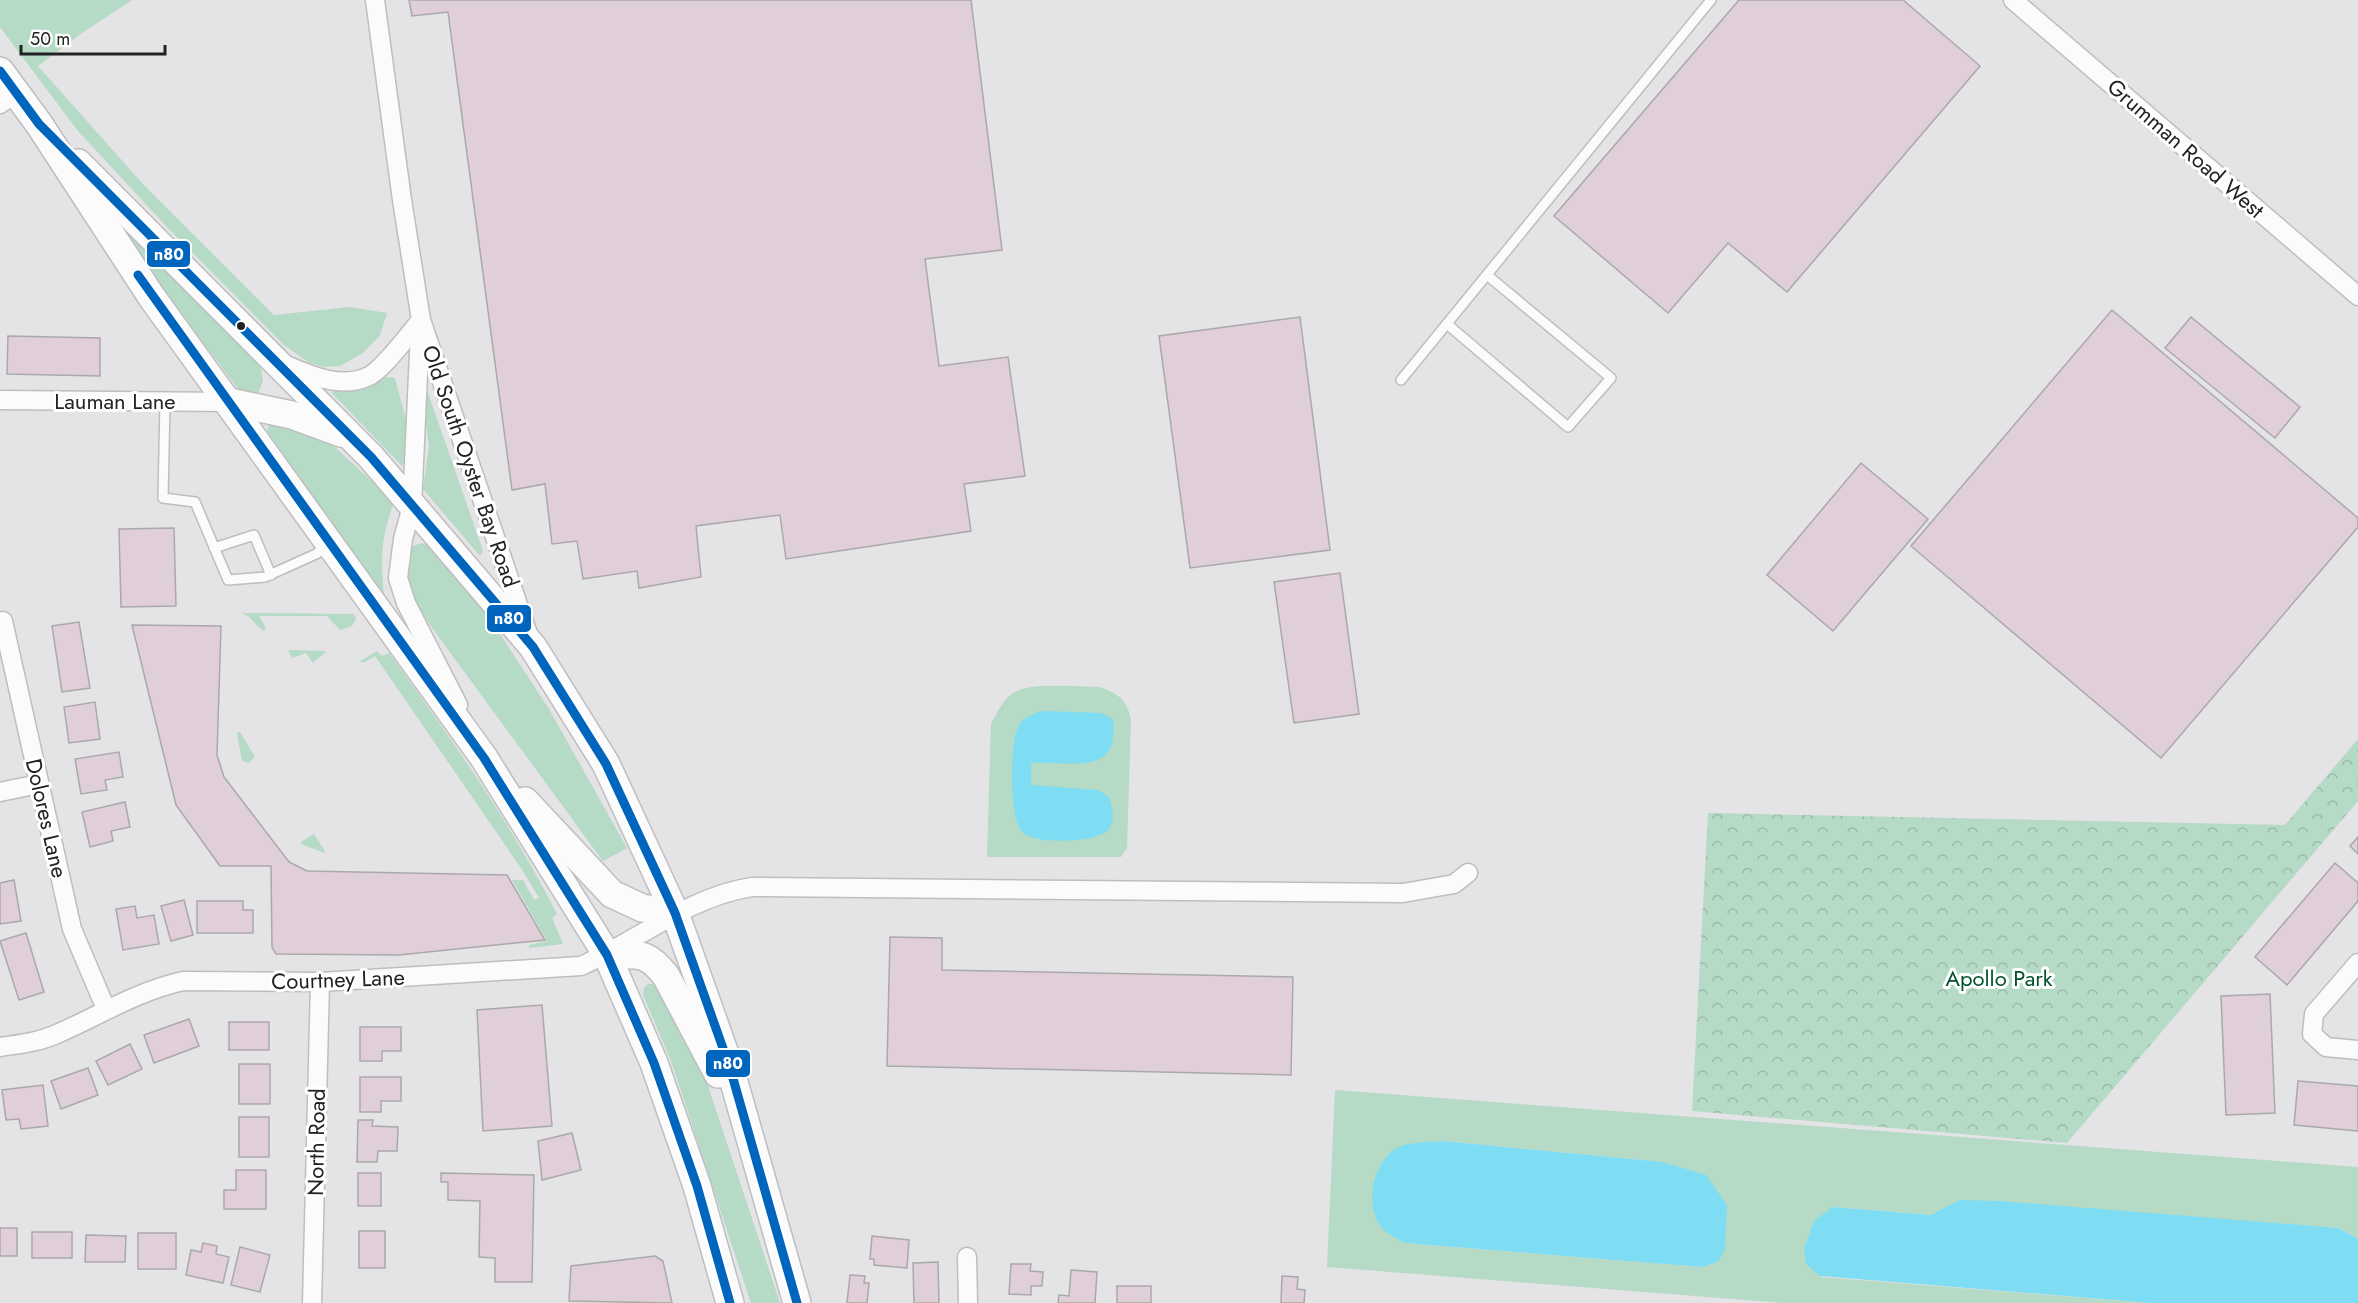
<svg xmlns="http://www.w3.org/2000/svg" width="2358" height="1303" viewBox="0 0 2358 1303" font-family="Jost,sans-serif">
<defs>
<pattern id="park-crowns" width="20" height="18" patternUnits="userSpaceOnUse" patternTransform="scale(1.5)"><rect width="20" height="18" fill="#b5dac5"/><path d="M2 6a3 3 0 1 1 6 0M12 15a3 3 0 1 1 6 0" fill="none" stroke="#9bbba9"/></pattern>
</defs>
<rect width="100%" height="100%" fill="#e4e3e5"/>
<g fill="#b5dac5" fill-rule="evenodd">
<polygon points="0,0 132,0 82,33 38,66 142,183 274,315 349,307 387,313 380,335 363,353 340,366 323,367 308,362 284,345 167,227 78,131 0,27"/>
<polygon points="120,226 126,228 260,362 263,381 257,396 242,394 120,232"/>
<polygon points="387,377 395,378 406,420 409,454 402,466 332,393 335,390"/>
<polygon points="426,387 483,551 480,556 423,489 429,446 422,397"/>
<path d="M279,422L323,436L394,502C381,538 380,558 384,596L267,431L270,424Z"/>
<path d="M422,543L430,545L489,617L549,709L627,848L603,861L430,625C420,607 401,582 407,559C408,555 411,550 413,546Z"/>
<path d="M241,613L354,614L356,619L352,626L340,630L327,616H259L266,628L264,631C254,626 254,617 241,613Z"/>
<polygon points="288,650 324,651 326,652 313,663 306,653 292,658"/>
<path d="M377,651L382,656L389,653C450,737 510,821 557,914L552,918L563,944L529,948V945L547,941L512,880H523L534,900L539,898L523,871L375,656L363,663L360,661Z"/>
<path d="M1099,687C1117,693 1127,699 1131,719L1127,848L1121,857H987L991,724C997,713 1002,701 1013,693C1030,682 1077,687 1099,687Z"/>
<polygon points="240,732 255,757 249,763 242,761 237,733"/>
<polygon points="314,834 325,851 325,853 301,844 301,842"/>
<polygon points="648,984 653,984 682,1023 698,1056 780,1303 751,1303 671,1061 643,995 644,988"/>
<path d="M1335,1090L2358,1167V1239L2339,1228L1959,1200L1931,1215L1833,1207L1820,1277L2151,1303H1784L1327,1267ZM1443,1141L1663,1162L1718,1262L1702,1267L1404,1243L1398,1147Z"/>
</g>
<polygon fill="url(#park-crowns)" points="2358,739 2358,801 2067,1143 1692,1111 1708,813 2285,825"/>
<g fill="#7fddf3">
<path d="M1044,711L1101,713L1113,719C1120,779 1070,760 1031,763V785L1098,790L1109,797C1112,808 1116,818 1109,829C1099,843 1033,845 1022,832C1009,818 1010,744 1018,727C1023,718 1034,712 1044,711Z"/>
<path d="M1443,1141L1663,1162L1706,1175L1727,1205L1725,1249L1718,1262L1702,1267L1404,1243C1398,1239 1389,1235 1384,1230C1363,1209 1372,1162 1397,1148C1406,1142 1431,1142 1443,1141Z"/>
<polygon points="1959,1200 1999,1201 2339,1228 2358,1239 2358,1303 2151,1303 1820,1276 1806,1264 1804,1249 1814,1221 1833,1207 1931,1215"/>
</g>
<g fill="#e0ced8" stroke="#aaa9aa" stroke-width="1.5">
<polygon points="409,0 971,0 1002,250 925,259 939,366 1008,357 1025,476 964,484 971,531 786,559 780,515 696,526 701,577 639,588 637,571 583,579 577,541 552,544 545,484 512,490 448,12 412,16"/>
<polygon points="1739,0 1903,0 1980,66 1787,292 1728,243 1668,313 1554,216"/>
<polygon points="2112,310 2358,518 2358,527 2161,758 1911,546"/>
<polygon points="1300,317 1330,550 1190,568 1159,336"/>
<polygon points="2191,317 2300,407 2275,438 2165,348"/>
<polygon points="8,336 100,338 100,376 7,374"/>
<polygon points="1861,463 1928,519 1833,631 1767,575"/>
<polygon points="174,528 176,606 121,607 119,529"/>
<polygon points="1340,573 1359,714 1294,723 1274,582"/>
<polygon points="79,622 90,688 62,692 52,626"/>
<polygon points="132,625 221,626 217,755 224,777 289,862 307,871 507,875 545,940 399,955 276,954 272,947 271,866 220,866 176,805"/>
<polygon points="95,702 100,739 69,743 64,707"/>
<polygon points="119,752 123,777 105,780 107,790 81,794 75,759"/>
<polygon points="125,802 130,827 111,831 113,841 90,847 82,812"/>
<polygon points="2358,837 2358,854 2350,846"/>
<polygon points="2335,863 2358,883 2358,901 2287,985 2255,957"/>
<polygon points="14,880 21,921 0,924 0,883"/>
<polygon points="184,900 193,935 171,941 161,906"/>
<polygon points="197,901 243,901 243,910 253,910 253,933 197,933"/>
<polygon points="135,906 137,918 154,915 159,944 123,950 116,909"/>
<polygon points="26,933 44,992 19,1000 0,941"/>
<polygon points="890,937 942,938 942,970 1293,977 1291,1075 887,1066"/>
<polygon points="2270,994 2275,1113 2226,1115 2221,996"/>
<polygon points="542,1005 552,1126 483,1131 477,1010"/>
<polygon points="189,1019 199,1046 154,1063 144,1035"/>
<rect x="229" y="1022" width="40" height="28"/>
<polygon points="360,1027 401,1027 401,1051 382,1051 382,1061 360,1061"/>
<polygon points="130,1044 142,1069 108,1085 96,1061"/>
<rect x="239" y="1064" width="31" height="40"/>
<polygon points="88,1068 98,1095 61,1109 51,1081"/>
<polygon points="360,1077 401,1077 401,1101 381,1101 381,1112 360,1112"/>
<polygon points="2298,1081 2358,1086 2358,1131 2294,1125"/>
<polygon points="43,1085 48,1126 21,1129 19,1119 6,1120 2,1090"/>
<rect x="239" y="1117" width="30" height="40"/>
<polygon points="358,1120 373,1120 372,1126 398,1127 397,1151 378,1151 377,1162 357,1162"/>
<polygon points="572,1133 581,1170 542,1180 538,1141"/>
<polygon points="236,1170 266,1170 266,1209 224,1209 224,1190 236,1190"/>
<rect x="358" y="1173" width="23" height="33"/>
<polygon points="441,1173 534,1175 532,1282 495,1282 495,1258 479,1257 480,1201 448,1200 448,1182 441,1182"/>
<rect x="0" y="1228" width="17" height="28"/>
<rect x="359" y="1231" width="26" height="37"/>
<rect x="32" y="1232" width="40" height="26"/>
<rect x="138" y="1233" width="38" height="36"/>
<polygon points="86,1235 126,1236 125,1262 85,1262"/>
<polygon points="872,1236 909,1240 907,1268 874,1265 874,1259 870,1259"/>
<polygon points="203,1243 217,1246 216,1254 229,1257 223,1283 186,1275 191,1250 201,1252"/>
<polygon points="240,1247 270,1255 260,1292 231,1285"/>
<polygon points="655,1256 663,1261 672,1303 569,1301 571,1266"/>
<polygon points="938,1262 939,1303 914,1303 913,1263"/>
<polygon points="1011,1264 1031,1264 1030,1271 1043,1272 1042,1286 1031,1286 1031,1295 1009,1294"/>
<polygon points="1071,1270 1097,1272 1095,1303 1058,1303 1059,1295 1069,1296"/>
<polygon points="850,1275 865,1276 864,1283 869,1283 867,1303 847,1303"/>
<polygon points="1282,1276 1298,1277 1297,1289 1305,1290 1304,1303 1281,1303"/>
<rect x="1117" y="1286" width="34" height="17"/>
</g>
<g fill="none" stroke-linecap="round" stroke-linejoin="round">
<g stroke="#bfbebf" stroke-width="12">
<g id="service">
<polyline points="1447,324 1568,427 1611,378 1487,275"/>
<polyline points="1401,380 1711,0"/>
<polyline points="165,401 163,498 195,502 228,580 265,577 316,554 329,545"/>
<polyline points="214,548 254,535 271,575"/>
</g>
</g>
<g stroke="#bfbebf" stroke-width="21">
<g id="minor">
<polyline points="375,0 402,200 421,320 528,634"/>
<polyline points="2013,0 2358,296"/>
<polyline points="0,104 16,93"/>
<polyline points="420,331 412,506 403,539 398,578 406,603 458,705"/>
<path d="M286,365C310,375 340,389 367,377C382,371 409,334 421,320"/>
<polyline points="0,400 230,402"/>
<polyline points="3,621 72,929 106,1009"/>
<polyline points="0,792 39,784"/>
<polyline points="2358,963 2314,1014 2312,1034 2326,1047 2358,1050"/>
<path d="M0,1047C20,1044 40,1042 59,1033C100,1015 138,991 183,981L320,982L581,966C639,940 688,897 752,887L1403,893L1454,884L1468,873"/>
<polyline points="967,1257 968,1303"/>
<polyline points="312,1303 320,982"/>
</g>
</g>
<g stroke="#bfbebf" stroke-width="30">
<g id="primary">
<polyline points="0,71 39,124 151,296 484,758 607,955 654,1063 697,1186 730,1303"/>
<polyline points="78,163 371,457 533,647 606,764 675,913 730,1068 797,1303"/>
<polyline points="230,402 292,415 341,433"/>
<polyline points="525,801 612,894 642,908 675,913"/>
<path d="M607,955C637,955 646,950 666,976L718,1074"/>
</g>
</g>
<use href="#service" stroke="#fbfbfb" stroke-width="9"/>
<use href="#minor" stroke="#fbfbfb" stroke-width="18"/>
<use href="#primary" stroke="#fbfbfb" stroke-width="27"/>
<g stroke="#fff" stroke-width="14">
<g id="bus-1">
<polyline points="0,71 39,124 371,457 533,647 606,764 675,913 730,1068 797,1303"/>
<polyline points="138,275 484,758 607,955 654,1063 697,1186 730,1303"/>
</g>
</g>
<use href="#bus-1" stroke="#0065bd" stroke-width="9"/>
</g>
<circle fill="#232223" stroke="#fff" stroke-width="2" cx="241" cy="326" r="5"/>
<g text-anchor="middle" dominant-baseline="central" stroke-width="6" stroke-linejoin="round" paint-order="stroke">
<g font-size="22" fill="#232223" stroke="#fff">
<text transform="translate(2186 148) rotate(41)">Grumman Road West</text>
<text x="115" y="401">Lauman Lane</text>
<text transform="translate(471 466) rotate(71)">Old South Oyster Bay Road</text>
<text transform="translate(47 818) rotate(77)">Dolores Lane</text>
<text transform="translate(338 979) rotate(-2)">Courtney Lane</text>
<text transform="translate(316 1142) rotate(-89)">North Road</text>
</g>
<g font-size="22" fill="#005130" stroke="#fff">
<text x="1999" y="978">Apollo Park</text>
</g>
</g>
<g stroke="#fff" stroke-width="2">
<rect x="146" y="240" width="45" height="28" rx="6" fill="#0065bd"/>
<rect x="486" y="604" width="46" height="29" rx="6" fill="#0065bd"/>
<rect x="705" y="1049" width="46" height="29" rx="6" fill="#0065bd"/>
</g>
<g font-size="16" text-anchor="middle" font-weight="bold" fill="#fff">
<text x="169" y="260">n80</text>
<text x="509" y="624">n80</text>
<text x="728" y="1069">n80</text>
</g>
<path d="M21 45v9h144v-9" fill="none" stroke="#232223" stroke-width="3"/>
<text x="30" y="45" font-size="18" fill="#232223" stroke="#ffffff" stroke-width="4.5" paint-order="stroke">50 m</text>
</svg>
